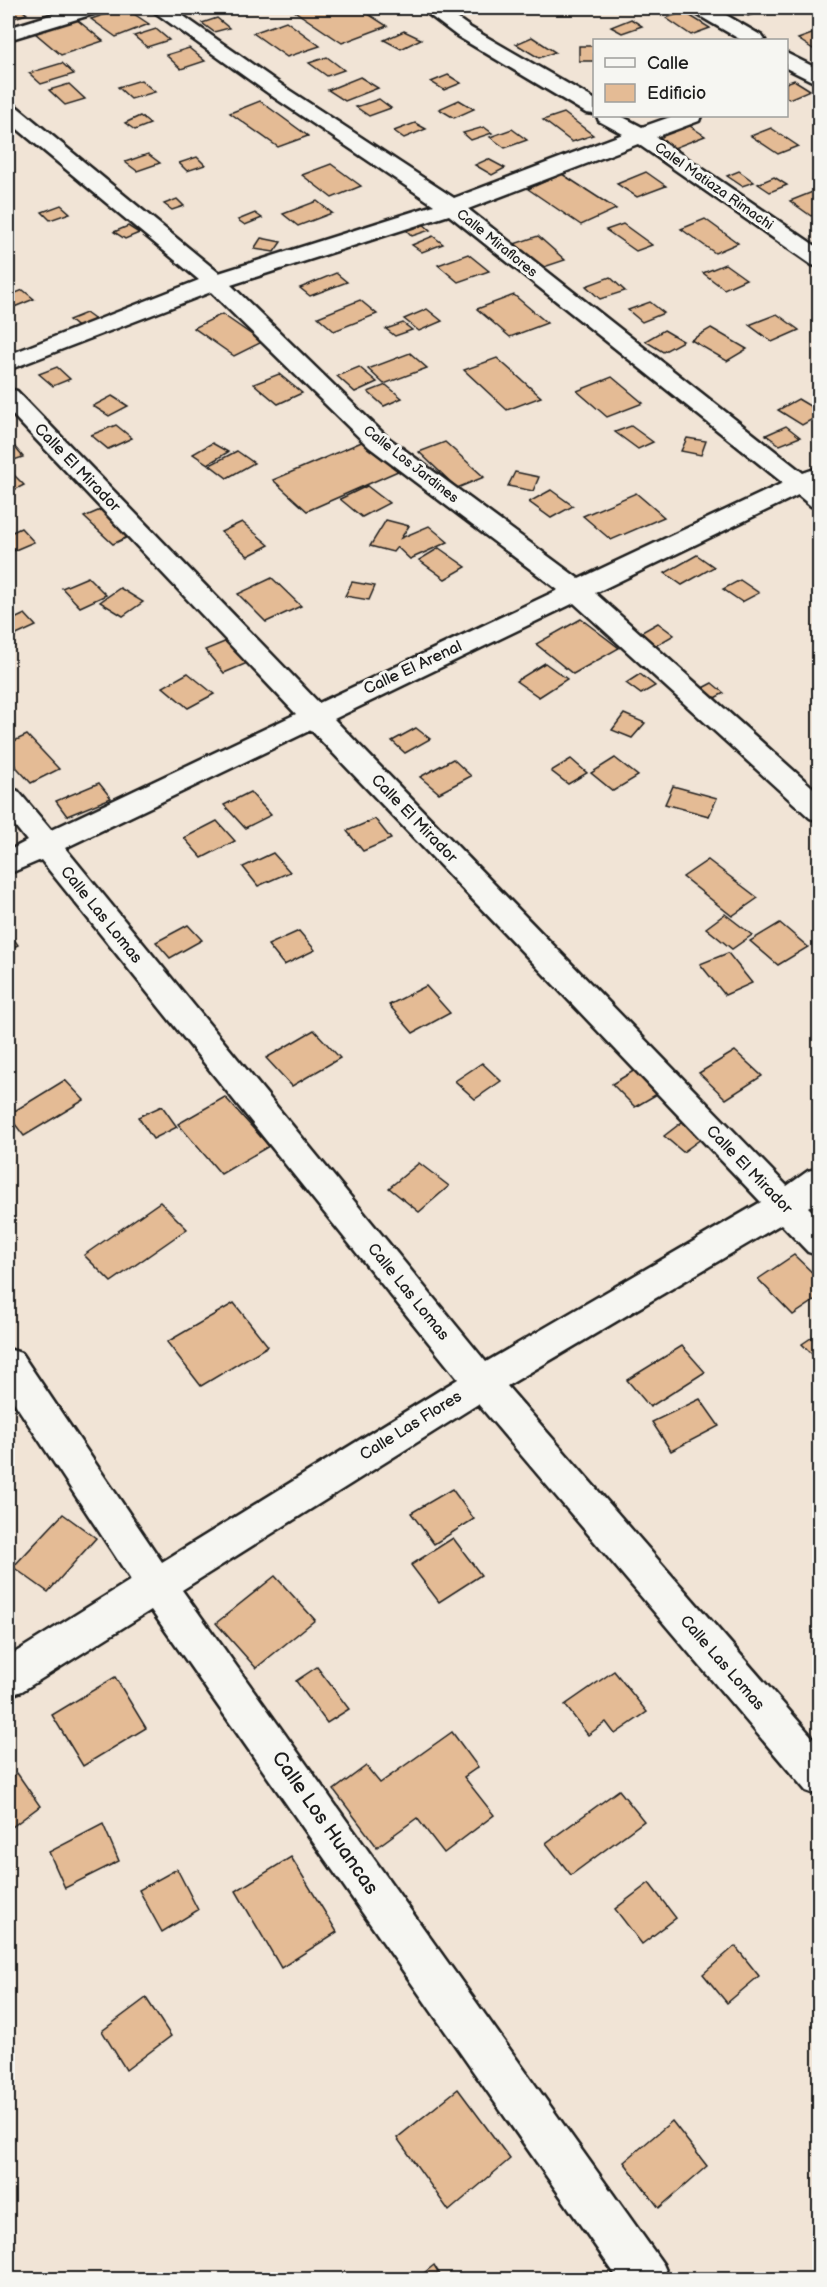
<svg xmlns="http://www.w3.org/2000/svg" width="827" height="2287" viewBox="0 0 827 2287" font-family="'Balsamiq Sans',sans-serif">
<rect width="100%" height="100%" fill="#f1e4d6"/>
<filter id="ink" filterUnits="userSpaceOnUse"><feTurbulence type="fractalNoise" baseFrequency=".0167" numOctaves="2"/><feDisplacementMap in="SourceGraphic" scale="12" xChannelSelector="R" yChannelSelector="G"/><feConvolveMatrix kernelMatrix="1 2 1 2 8 2 1 2 1" color-interpolation-filters="sRGB"/></filter>
<g filter="url(#ink)">
<g fill="#e4bb95" stroke="#1c1c1c" stroke-width="1.5">
<polygon points="8,8 19,8 27,14 8,20"/>
<polygon points="125,8 149,24 116,37 91,19"/>
<polygon points="172,8 206,8 182,16"/>
<polygon points="290,8 376,8 365,12 387,26 342,43"/>
<polygon points="736,8 768,8 770,9 748,16"/>
<polygon points="684,12 710,28 691,35 666,18"/>
<polygon points="217,18 229,28 214,32 202,23"/>
<polygon points="76,19 103,41 61,55 35,33"/>
<polygon points="631,19 642,26 622,33 611,27"/>
<polygon points="286,21 320,46 287,57 253,33"/>
<polygon points="156,29 169,40 147,47 134,36"/>
<polygon points="404,31 421,39 401,49 384,40"/>
<polygon points="820,31 820,47 813,49 798,39"/>
<polygon points="532,37 555,52 539,58 516,44"/>
<rect x="579" y="46" width="15" height="15"/>
<polygon points="189,48 205,61 181,69 166,55"/>
<polygon points="327,57 344,70 327,76 309,63"/>
<polygon points="62,63 74,74 41,84 29,73"/>
<polygon points="448,75 461,83 444,90 431,82"/>
<polygon points="360,77 378,88 345,101 328,90"/>
<polygon points="141,80 155,92 131,99 118,87"/>
<polygon points="794,80 810,90 789,99 786,97 786,83"/>
<polygon points="69,84 85,99 65,105 49,90"/>
<polygon points="379,99 391,108 369,116 356,107"/>
<polygon points="459,100 474,109 454,118 439,109"/>
<polygon points="260,101 308,136 278,147 230,113"/>
<polygon points="564,113 593,135 572,142 543,120"/>
<polygon points="140,116 150,124 135,130 125,123"/>
<polygon points="415,123 426,129 404,138 394,131"/>
<polygon points="687,124 705,136 669,150 652,139"/>
<polygon points="484,127 492,133 471,140 463,133"/>
<polygon points="771,128 798,146 778,154 751,136"/>
<polygon points="512,129 527,140 505,148 490,137"/>
<polygon points="148,154 160,163 137,171 125,162"/>
<polygon points="197,157 205,165 187,171 179,163"/>
<polygon points="488,159 505,168 492,175 475,165"/>
<polygon points="331,164 361,186 332,198 302,175"/>
<polygon points="739,171 754,182 742,186 727,176"/>
<polygon points="646,172 666,186 637,197 617,184"/>
<polygon points="562,174 616,209 581,225 528,189"/>
<polygon points="774,177 787,185 770,192 758,184"/>
<polygon points="820,189 820,213 811,216 790,201"/>
<polygon points="177,199 184,206 172,210 164,204"/>
<polygon points="317,201 332,213 298,226 283,214"/>
<polygon points="61,205 70,213 50,220 42,212"/>
<polygon points="255,213 262,218 245,225 238,220"/>
<polygon points="705,219 738,243 715,253 681,229"/>
<polygon points="422,223 430,230 412,236 404,228"/>
<polygon points="623,224 652,245 636,251 606,230"/>
<polygon points="128,226 139,233 125,239 114,232"/>
<polygon points="433,236 443,244 422,252 412,245"/>
<polygon points="538,236 565,260 538,269 511,245"/>
<polygon points="261,238 281,242 274,252 254,249"/>
<polygon points="468,254 489,271 458,282 438,265"/>
<polygon points="725,264 746,279 724,289 703,273"/>
<polygon points="336,273 347,282 310,296 300,288"/>
<polygon points="610,277 625,291 600,299 586,286"/>
<polygon points="23,290 34,299 14,307 8,301 8,296"/>
<polygon points="514,295 547,323 510,337 477,309"/>
<polygon points="360,300 377,314 334,331 318,317"/>
<polygon points="650,302 664,313 642,322 628,310"/>
<polygon points="427,309 442,321 419,331 404,319"/>
<polygon points="86,313 97,321 80,329 69,320"/>
<polygon points="222,314 262,342 234,356 194,328"/>
<polygon points="777,314 799,330 772,342 749,325"/>
<polygon points="403,323 412,330 395,336 386,329"/>
<polygon points="711,328 747,349 727,361 691,340"/>
<polygon points="664,330 683,341 663,352 645,341"/>
<polygon points="410,353 427,368 384,384 368,369"/>
<polygon points="497,358 541,397 507,410 464,370"/>
<polygon points="57,367 70,379 53,386 39,374"/>
<polygon points="359,367 377,382 355,392 337,376"/>
<polygon points="279,374 302,393 278,404 254,384"/>
<polygon points="612,377 643,403 607,417 577,391"/>
<polygon points="386,385 402,398 384,406 368,392"/>
<polygon points="112,396 128,406 109,416 93,406"/>
<polygon points="798,399 820,412 820,415 802,425 778,410"/>
<polygon points="116,425 132,438 108,449 91,435"/>
<polygon points="631,426 653,442 638,449 615,432"/>
<polygon points="786,426 800,437 780,445 766,435"/>
<polygon points="687,438 706,441 701,455 681,451"/>
<polygon points="8,439 23,457 8,462"/>
<polygon points="364,441 398,471 307,511 273,480"/>
<polygon points="445,442 484,477 457,488 419,452"/>
<polygon points="212,443 228,452 208,464 193,454"/>
<polygon points="237,451 254,463 227,478 210,465"/>
<polygon points="8,469 24,485 8,493"/>
<polygon points="515,472 539,477 533,491 508,486"/>
<polygon points="367,486 389,503 362,517 340,499"/>
<polygon points="551,490 573,506 551,518 529,502"/>
<polygon points="636,493 664,517 611,540 583,516"/>
<polygon points="105,508 134,534 113,544 84,517"/>
<polygon points="386,520 409,526 401,538 429,526 448,542 410,559 397,547 393,552 370,546"/>
<polygon points="242,522 269,545 248,556 221,532"/>
<polygon points="21,528 34,542 8,553 8,534"/>
<polygon points="439,548 466,567 445,579 419,560"/>
<polygon points="697,555 714,567 682,585 665,573"/>
<polygon points="88,577 106,595 80,607 62,588"/>
<polygon points="272,578 301,606 266,622 238,594"/>
<polygon points="740,580 759,593 742,602 723,589"/>
<polygon points="352,582 375,586 369,600 345,596"/>
<polygon points="120,588 143,602 123,616 100,602"/>
<polygon points="25,614 36,626 12,637 8,632 8,622"/>
<polygon points="581,619 619,648 573,674 536,644"/>
<polygon points="658,623 674,635 650,649 633,637"/>
<polygon points="232,639 252,661 224,673 205,650"/>
<polygon points="545,663 567,679 539,697 516,681"/>
<polygon points="188,673 214,694 188,708 163,687"/>
<polygon points="640,674 655,686 641,694 626,683"/>
<polygon points="712,683 724,693 705,703 693,693"/>
<polygon points="624,714 645,723 632,738 612,730"/>
<polygon points="416,728 430,739 405,753 392,741"/>
<polygon points="27,735 59,769 31,783 8,758 8,744"/>
<polygon points="615,758 638,776 613,791 591,773"/>
<polygon points="453,759 471,776 439,793 420,777"/>
<polygon points="571,759 587,773 568,784 551,771"/>
<polygon points="99,783 111,798 67,816 56,801"/>
<polygon points="673,786 717,798 709,816 665,804"/>
<polygon points="250,792 271,815 245,828 224,805"/>
<polygon points="375,819 391,839 363,851 347,831"/>
<polygon points="217,821 235,841 202,858 184,838"/>
<polygon points="273,853 290,872 258,886 243,867"/>
<polygon points="708,860 758,898 732,916 683,877"/>
<polygon points="725,914 752,935 732,949 706,928"/>
<polygon points="780,923 808,947 778,965 750,941"/>
<polygon points="188,925 202,940 170,958 156,942"/>
<polygon points="8,931 18,945 8,950"/>
<polygon points="299,931 315,950 284,965 268,945"/>
<polygon points="728,953 752,983 725,995 700,964"/>
<polygon points="426,986 450,1013 413,1033 389,1005"/>
<polygon points="314,1030 340,1058 292,1086 266,1058"/>
<polygon points="735,1051 762,1076 726,1099 699,1073"/>
<polygon points="482,1063 501,1081 475,1099 455,1081"/>
<polygon points="640,1067 664,1090 635,1107 612,1084"/>
<polygon points="65,1080 84,1100 24,1136 8,1115"/>
<polygon points="225,1097 269,1146 221,1174 178,1124"/>
<polygon points="162,1106 177,1127 153,1139 138,1117"/>
<polygon points="686,1119 705,1136 683,1152 664,1136"/>
<polygon points="419,1163 449,1186 419,1212 389,1188"/>
<polygon points="160,1202 187,1229 111,1282 84,1255"/>
<polygon points="794,1255 820,1280 820,1297 793,1315 758,1279"/>
<polygon points="234,1303 268,1346 201,1386 167,1342"/>
<polygon points="820,1332 820,1362 802,1344"/>
<polygon points="682,1346 705,1372 650,1407 627,1380"/>
<polygon points="700,1399 719,1426 671,1451 652,1422"/>
<polygon points="452,1489 474,1519 434,1544 411,1513"/>
<polygon points="63,1514 96,1538 48,1592 13,1567"/>
<polygon points="453,1538 481,1575 439,1602 411,1565"/>
<polygon points="275,1576 315,1620 256,1668 216,1623"/>
<polygon points="317,1667 349,1709 327,1723 296,1681"/>
<polygon points="614,1671 647,1712 615,1734 606,1722 588,1735 565,1705"/>
<polygon points="115,1677 146,1728 83,1766 52,1715"/>
<polygon points="452,1732 478,1767 464,1777 494,1815 444,1853 417,1818 377,1847 334,1790 366,1766 380,1783"/>
<polygon points="17,1773 40,1806 8,1830 8,1780"/>
<polygon points="619,1790 644,1821 571,1875 546,1843"/>
<polygon points="103,1824 119,1861 65,1888 49,1852"/>
<polygon points="291,1857 337,1932 281,1968 236,1891"/>
<polygon points="177,1869 198,1910 162,1932 139,1890"/>
<polygon points="649,1883 676,1918 642,1944 615,1909"/>
<polygon points="735,1946 759,1976 727,2003 703,1974"/>
<polygon points="146,1998 171,2036 126,2070 102,2031"/>
<polygon points="458,2089 510,2159 449,2211 397,2138"/>
<polygon points="672,2121 707,2166 659,2208 624,2162"/>
<polygon points="434,2265 443,2280 415,2280"/>
</g>
<g fill="none" stroke-linecap="round" stroke-linejoin="round">
<g stroke="#1c1c1c" stroke-width="5">
<g id="minor">
<polygon points="73,8 103,8 100,12 8,40 8,28"/>
<path d="M149,8H172L289,90L454,198L623,134L599,121L597,116H621L642,127L673,116H701L699,121L656,137L820,249V267L812,265L638,144L468,209L803,473L820,467V508L811,506L798,495L595,593L820,794V821L810,818L574,603L334,719L787,1186L808,1171L820,1168V1199L808,1207L820,1219V1256L808,1252L781,1224L507,1386L820,1746V1796L806,1791L478,1404L182,1590L663,2264L670,2280H619L151,1610L22,1691L8,1696V1657L131,1580L8,1393V1349L21,1353L162,1562L458,1379L41,860L8,874V851L27,841L8,817V788L18,791L51,830L296,714L8,410V389L17,391L319,703L558,590L369,447L211,292L8,370V355L199,280L8,121V105L16,106L219,273L434,205L275,98ZM449,215L783,483L579,579L387,437L231,285ZM311,730L761,1202L486,1362L65,848Z"/>
<polygon points="420,8 443,8 471,28 594,99 594,114 586,113 457,36"/>
<polygon points="690,8 714,8 762,36 765,40 741,40 693,12"/>
<polygon points="786,53 820,70 820,85 786,68"/>
</g>
</g>
<use href="#minor" fill="#f6f6f2" fill-rule="evenodd"/>
</g>
</g>
<g text-anchor="middle" dominant-baseline="central" stroke-width="6" stroke-linejoin="round" paint-order="stroke">
<g font-size="14" fill="#1c1c1c" stroke="#f6f6f2">
<text transform="translate(714 186) rotate(35)">Calel Matiaza Rimachi</text>
<text transform="translate(497 243) rotate(39)">Calle Miraflores</text>
<text transform="translate(411 464) rotate(38)">Calle Los Jardines</text>
</g>
<g font-size="16" fill="#1c1c1c" stroke="#f6f6f2">
<text transform="translate(77 468) rotate(46)">Calle El Mirador</text>
<text transform="translate(413 668) rotate(-25)">Calle El Arenal</text>
<text transform="translate(414 819) rotate(46)">Calle El Mirador</text>
<text transform="translate(101 915) rotate(51)">Calle Las Lomas</text>
<text transform="translate(749 1170) rotate(46)">Calle El Mirador</text>
<text transform="translate(408 1292) rotate(51)">Calle Las Lomas</text>
<text transform="translate(411 1426) rotate(-32)">Calle Las Flores</text>
<text transform="translate(722 1663) rotate(49)">Calle Las Lomas</text>
</g>
<g font-size="20" fill="#1c1c1c" stroke="#f6f6f2">
<text transform="translate(325 1823) rotate(55)">Calle Los Huancas</text>
</g>
</g>
<rect width="827" height="2287" fill="none" stroke="#f6f6f2" stroke-width="30"/>
<rect x="15" y="15" width="797" height="2257" fill="none" stroke="#1c1c1c" stroke-width="2" filter="url(#ink)"/>
<rect x="593" y="39" width="195" height="78" fill="#f6f6f2" stroke="#9f9f9c" stroke-width="1.5"/>
<rect x="605" y="58" width="30" height="9" fill="#f6f6f2" stroke="#9f9f9c" stroke-width="1.5"/>
<text x="647" y="69" font-size="18" fill="#1c1c1c">Calle</text>
<rect x="605" y="84" width="30" height="18" fill="#e4bb95" stroke="#9f9f9c" stroke-width="1.5"/>
<text x="647" y="99" font-size="18" fill="#1c1c1c">Edificio</text>
</svg>
